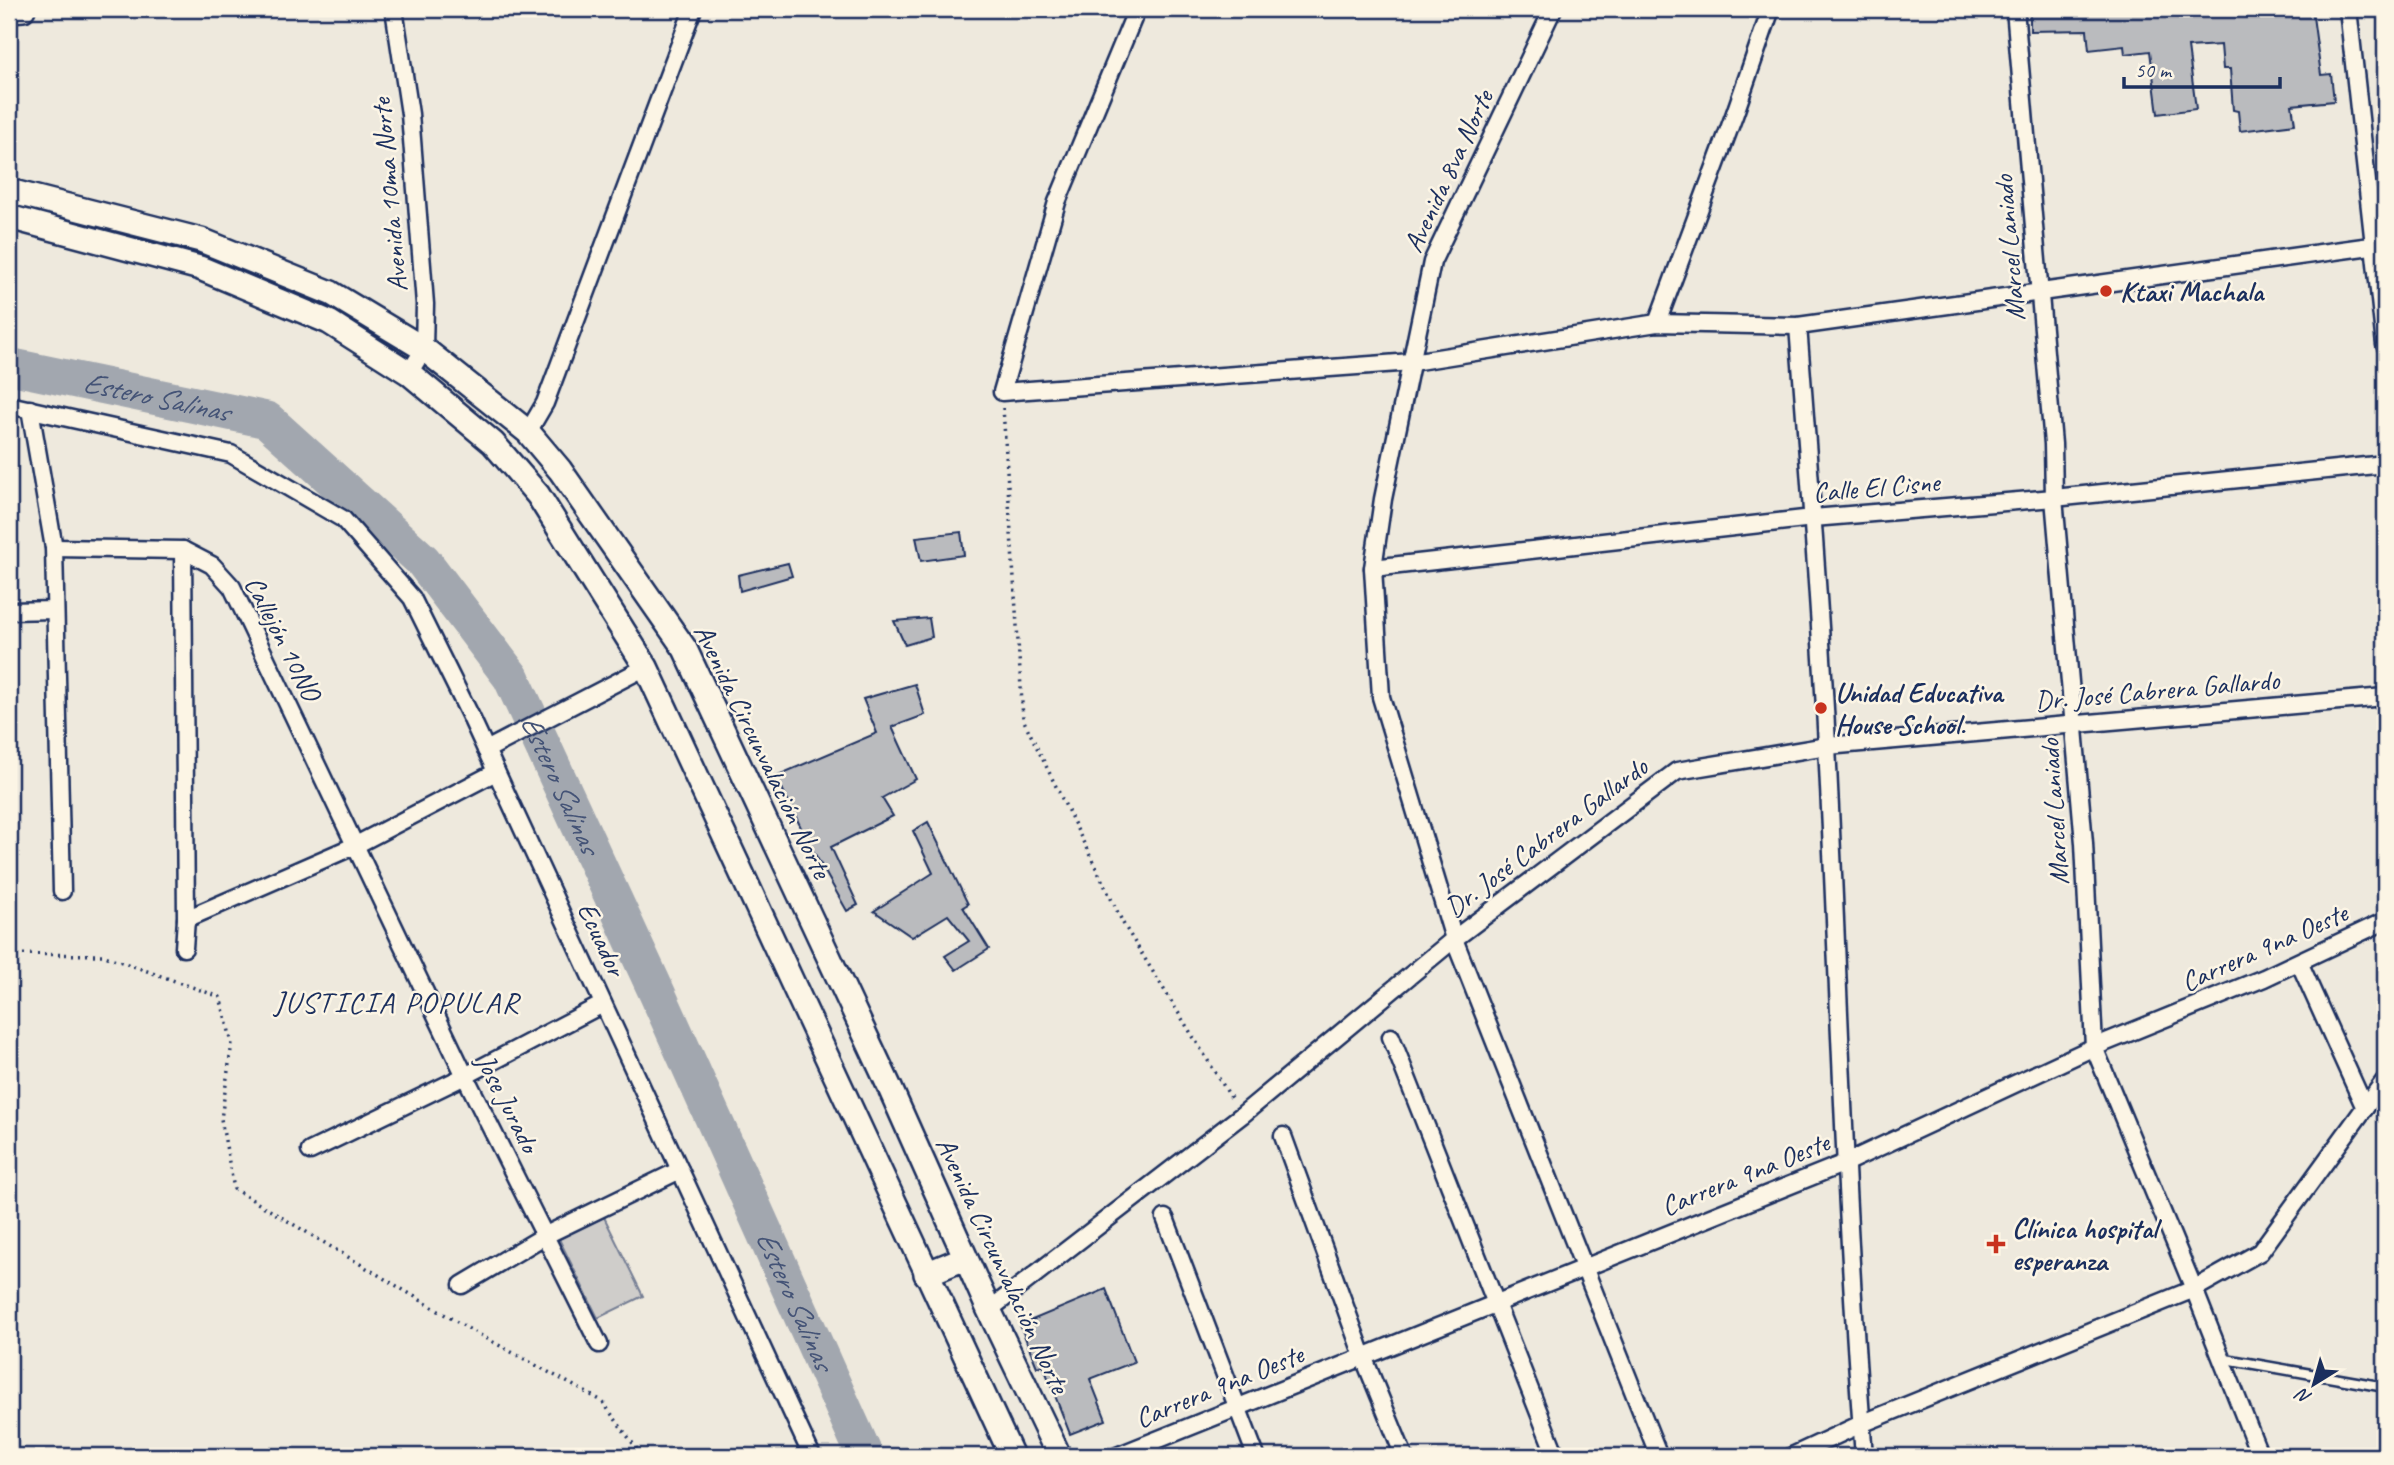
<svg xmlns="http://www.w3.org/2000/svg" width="2394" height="1465" viewBox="0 0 2394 1465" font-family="Caveat,sans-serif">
<rect width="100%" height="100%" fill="#eee9dd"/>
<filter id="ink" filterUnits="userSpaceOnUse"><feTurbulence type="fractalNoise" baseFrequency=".0143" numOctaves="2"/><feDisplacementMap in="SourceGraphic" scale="14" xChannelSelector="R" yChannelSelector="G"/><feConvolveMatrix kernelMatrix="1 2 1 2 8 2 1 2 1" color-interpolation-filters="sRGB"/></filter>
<g filter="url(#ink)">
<polygon fill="#cfcdca" stroke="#757e94" stroke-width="2" points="604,1217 643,1296 598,1318 559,1239"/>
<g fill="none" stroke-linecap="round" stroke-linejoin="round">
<path stroke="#a2a7af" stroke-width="37" id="s1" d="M9,366L267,420L423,561L511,677L657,993L865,1456"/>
</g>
<g fill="#babbbe" stroke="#1b2f5e" stroke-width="2">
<polygon points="2030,9 2079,9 2079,11 2105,9 2312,9 2321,75 2331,74 2334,101 2292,105 2295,124 2240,131 2238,111 2233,110 2230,69 2223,69 2221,45 2188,47 2196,109 2158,114 2150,51 2125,54 2124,46 2089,50 2087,30 2030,31"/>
<polygon points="961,532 964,555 921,561 916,537"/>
<polygon points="788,563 792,576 740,591 738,575"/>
<polygon points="929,618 932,637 905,645 894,621"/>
<polygon points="915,684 925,715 892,727 916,779 882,798 893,816 831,847 858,905 847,911 807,840 776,776 877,733 863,699"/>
<polygon points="928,822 968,904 963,907 989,949 956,970 945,956 969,941 948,915 912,937 874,911 933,873 913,831"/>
<polygon points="1106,1289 1134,1362 1090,1379 1106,1420 1070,1434 1043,1365 1037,1367 1020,1325"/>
</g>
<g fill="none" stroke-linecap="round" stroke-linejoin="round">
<g stroke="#1b2f5e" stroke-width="13">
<polyline id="lane" points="2220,1358 2385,1387"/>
</g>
<g stroke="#1b2f5e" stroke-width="21">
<g id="street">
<polyline points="394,9 410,114 425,304 424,349 409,373"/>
<polyline points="1137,9 1057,202 1002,392 1412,362 1657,323 1798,326 2385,244"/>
<polyline points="1553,9 1432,262 1383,499 1373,568 1381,697 1454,939 1659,1456"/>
<polyline points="2015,9 2053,444 2054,498 2084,843 2094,1047 2194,1289 2260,1456"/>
<polyline points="2348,9 2385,345"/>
<polyline points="1657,323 1735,113 1771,9"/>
<path d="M1798,326C1809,466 1820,606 1827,746C1839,983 1845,1220 1864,1456"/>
<polyline points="9,405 231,454 343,519 412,598 470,715 812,1456"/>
<polyline points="30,409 54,548 62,891"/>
<polyline points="528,432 545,403 693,9"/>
<polyline points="54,548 183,550 212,565 232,587 465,1076 599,1344"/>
<polyline points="183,550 186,919 184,948"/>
<polyline points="1373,568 1813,518 2054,498 2385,464"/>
<polyline points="9,611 55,610"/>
<polyline points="486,750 646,667"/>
<polyline points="186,919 354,846 496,772"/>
<polyline points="2299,962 2365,1108"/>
<polyline points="1391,1037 1556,1456"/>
<polyline points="1283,1136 1363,1356 1404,1456"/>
<polyline points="310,1151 465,1076 603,1004"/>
<polyline points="1165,1218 1256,1456"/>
<polyline points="462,1285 546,1235 680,1170"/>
<polyline points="989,1310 1242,1115 1454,939 1677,771 1827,746 2385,697"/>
<polyline points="1117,1456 1845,1163 2094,1047 2264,978 2385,921"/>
<polyline points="1792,1456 1861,1424 2194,1289 2260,1252 2385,1080"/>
</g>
</g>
<g stroke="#1b2f5e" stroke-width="28">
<g id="secondary">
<polyline points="9,10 23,9"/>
<polyline points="9,191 201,240 331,293 424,349 528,432 560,470 685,649 890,1088 989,1310 1059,1456"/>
<polyline points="9,217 200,268 329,322 409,373 493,443 538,495 646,667 1012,1456"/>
<polyline points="926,1274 965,1258"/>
</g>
</g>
<g stroke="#1b2f5e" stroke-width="3.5" stroke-dasharray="2 5" stroke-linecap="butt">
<polyline points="1003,408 1023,719 1124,925 1233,1101"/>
<polyline points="9,954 102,955 220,997 232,1043 221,1119 234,1189 469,1329 602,1401 642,1456"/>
</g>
<use href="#lane" stroke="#fcf5e5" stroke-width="8"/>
<use href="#street" stroke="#fcf5e5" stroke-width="16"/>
<use href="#secondary" stroke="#fcf5e5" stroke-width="23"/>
</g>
</g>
<g fill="#c8321e" stroke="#fcf5e5" stroke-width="2.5">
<circle cx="2106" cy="291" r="7"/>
<circle cx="1821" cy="708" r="7"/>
<path d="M1992.5 1233.5h7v7h7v7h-7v7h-7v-7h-7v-7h7z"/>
</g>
<g text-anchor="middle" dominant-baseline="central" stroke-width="5" stroke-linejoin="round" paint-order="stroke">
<g font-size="28" fill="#1b2f5e" stroke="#fcf5e5">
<text transform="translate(1448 171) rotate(-65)">Avenida 8va Norte</text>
<text transform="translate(389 195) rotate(-95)">Avenida 10ma Norte</text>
<text transform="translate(2009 248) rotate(-95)">Marcel Laniado</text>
<text transform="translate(1876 487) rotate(-5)">Calle El Cisne</text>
<text transform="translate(283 638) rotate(63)">Callejón 10NO</text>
<text transform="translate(2157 690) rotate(-5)">Dr. José Cabrera Gallardo</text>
<text transform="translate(763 751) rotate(64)">Avenida Circunvalación Norte</text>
<text transform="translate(2054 812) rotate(-94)">Marcel Laniado</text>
<text transform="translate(1546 837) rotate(-37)">Dr. José Cabrera Gallardo</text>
<text transform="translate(602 939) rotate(65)">Ecuador</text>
<text transform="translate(2264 947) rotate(-24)">Carrera 9na Oeste</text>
<text transform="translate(508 1103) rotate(63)">Jose Jurado</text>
<text transform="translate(1745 1174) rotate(-22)">Carrera 9na Oeste</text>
<text transform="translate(1003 1265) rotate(65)">Avenida Circunvalación Norte</text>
<text transform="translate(1219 1386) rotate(-22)">Carrera 9na Oeste</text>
</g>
<g font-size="28" font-weight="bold" fill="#1b2f5e" stroke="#fcf5e5" text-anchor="start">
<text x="2120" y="291">Ktaxi Machala</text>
<text x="1835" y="692">Unidad Educativa<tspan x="1835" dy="32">House School.</tspan></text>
<text x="2012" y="1228">Clínica hospital<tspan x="2012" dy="32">esperanza</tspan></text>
</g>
<g font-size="30" font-style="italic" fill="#445376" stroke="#fcf5e5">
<text stroke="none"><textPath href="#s1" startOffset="150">Estero Salinas</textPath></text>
<text stroke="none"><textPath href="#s1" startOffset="737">Estero Salinas</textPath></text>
<text stroke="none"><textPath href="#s1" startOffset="1304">Estero Salinas</textPath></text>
</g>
<g font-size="30" letter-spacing="2" fill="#1b2f5e" stroke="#fcf5e5">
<text x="397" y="1002">JUSTICIA POPULAR</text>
</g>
</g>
<rect width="2394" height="1465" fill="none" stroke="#fcf5e5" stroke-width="35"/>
<rect x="18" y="18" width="2359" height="1430" fill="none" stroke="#1b2f5e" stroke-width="2.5" filter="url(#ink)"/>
<g transform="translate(2314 1384) rotate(217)" stroke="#fcf5e5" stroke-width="5" paint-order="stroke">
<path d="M0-5L12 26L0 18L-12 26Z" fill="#1b2f5e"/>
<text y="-10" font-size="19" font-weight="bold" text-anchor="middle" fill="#1b2f5e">N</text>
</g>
<path d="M2124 77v10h156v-10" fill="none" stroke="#1b2f5e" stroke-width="3.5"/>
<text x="2135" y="77" font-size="21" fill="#1b2f5e" stroke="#fcf5e5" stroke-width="5" paint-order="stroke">50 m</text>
</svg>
